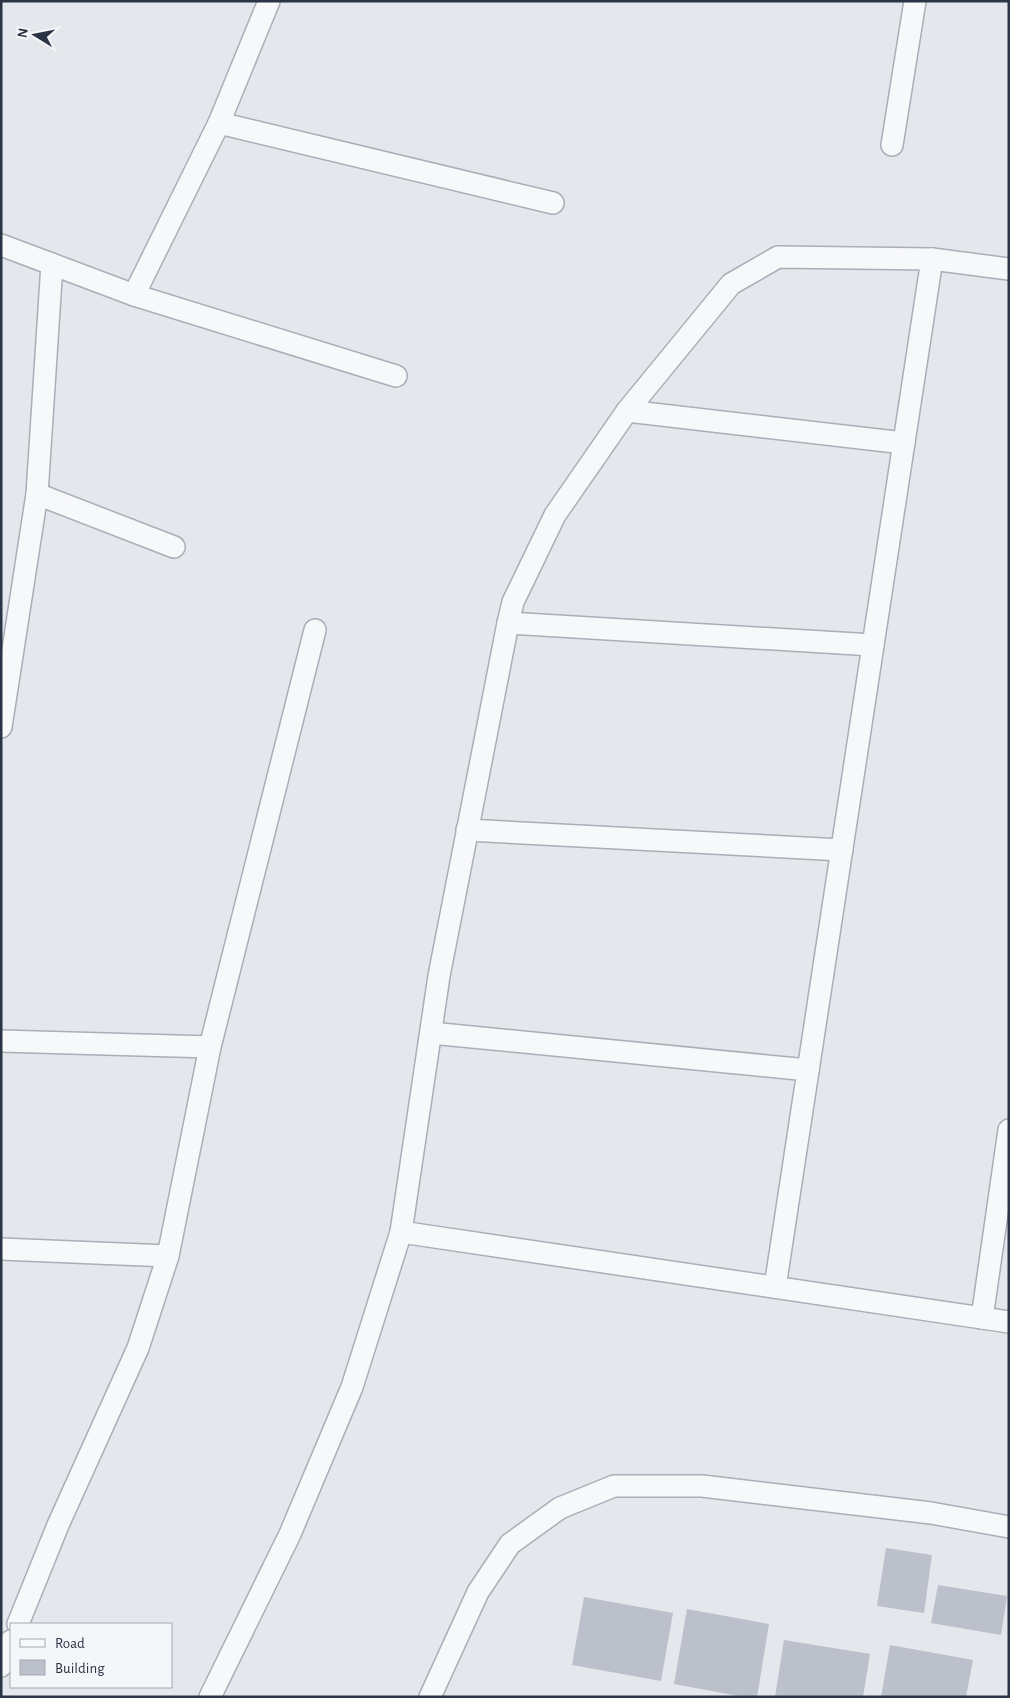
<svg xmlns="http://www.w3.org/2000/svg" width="1010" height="1698" viewBox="0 0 1010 1698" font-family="'Alegreya Sans',sans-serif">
<rect width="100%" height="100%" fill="#e4e7ec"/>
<g fill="#bbc0ca">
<polygon points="886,1548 932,1555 924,1613 877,1606"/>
<polygon points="938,1585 1007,1596 1001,1635 931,1623"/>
<polygon points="584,1597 673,1613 661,1681 572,1665"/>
<polygon points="687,1609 769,1624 757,1697 744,1697 674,1684"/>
<polygon points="784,1640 870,1654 863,1697 775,1697"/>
<polygon points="890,1645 973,1660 966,1697 881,1697"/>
</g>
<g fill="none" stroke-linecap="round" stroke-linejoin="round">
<g stroke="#a9aeb7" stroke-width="24">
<g id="minor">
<polyline points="219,123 553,203"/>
<polyline points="892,145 915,1"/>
<polyline points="1,245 134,295 396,376"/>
<polyline points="52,264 37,494 174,547"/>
<polyline points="134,295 219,123 269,1"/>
<polyline points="627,411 904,443"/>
<polyline points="508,623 873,645"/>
<polyline points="1,727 37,494"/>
<polyline points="467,830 842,850"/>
<polyline points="431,1033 808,1070"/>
<polyline points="1,1041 210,1047"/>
<polyline points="401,1232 1009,1322"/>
<polyline points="1,1249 168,1256"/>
<polyline points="775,1287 932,259"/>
<polyline points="982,1318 1009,1130"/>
<polyline points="18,1624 58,1525 138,1348 168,1256 210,1047 315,630"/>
<polyline points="1,1666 11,1641"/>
<polyline points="210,1697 290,1534 352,1387 401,1232 439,976 508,623 513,602 555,515 627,411 731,284 778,257 932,259 1009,269"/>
<polyline points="430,1697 478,1592 510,1544 560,1508 614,1486 702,1486 931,1513 1009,1527"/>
</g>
</g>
<use href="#minor" stroke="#f7f8fa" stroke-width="21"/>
</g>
<rect width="1010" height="1698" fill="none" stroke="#2b3445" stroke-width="5"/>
<rect x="10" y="1623" width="162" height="65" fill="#f4f6f9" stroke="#a4a8b1"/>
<rect x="20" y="1639" width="25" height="8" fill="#f7f8fa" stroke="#a4a8b1"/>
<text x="55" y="1648" font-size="15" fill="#2b3445">Road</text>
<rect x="20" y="1660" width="25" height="15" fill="#bbc0ca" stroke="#a4a8b1"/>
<text x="55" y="1673" font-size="15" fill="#2b3445">Building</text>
<g transform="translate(35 35) rotate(280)" stroke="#f4f6f9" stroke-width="4" paint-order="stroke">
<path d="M0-4L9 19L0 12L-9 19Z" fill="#2b3445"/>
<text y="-8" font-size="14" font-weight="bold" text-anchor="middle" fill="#2b3445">N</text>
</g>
</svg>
